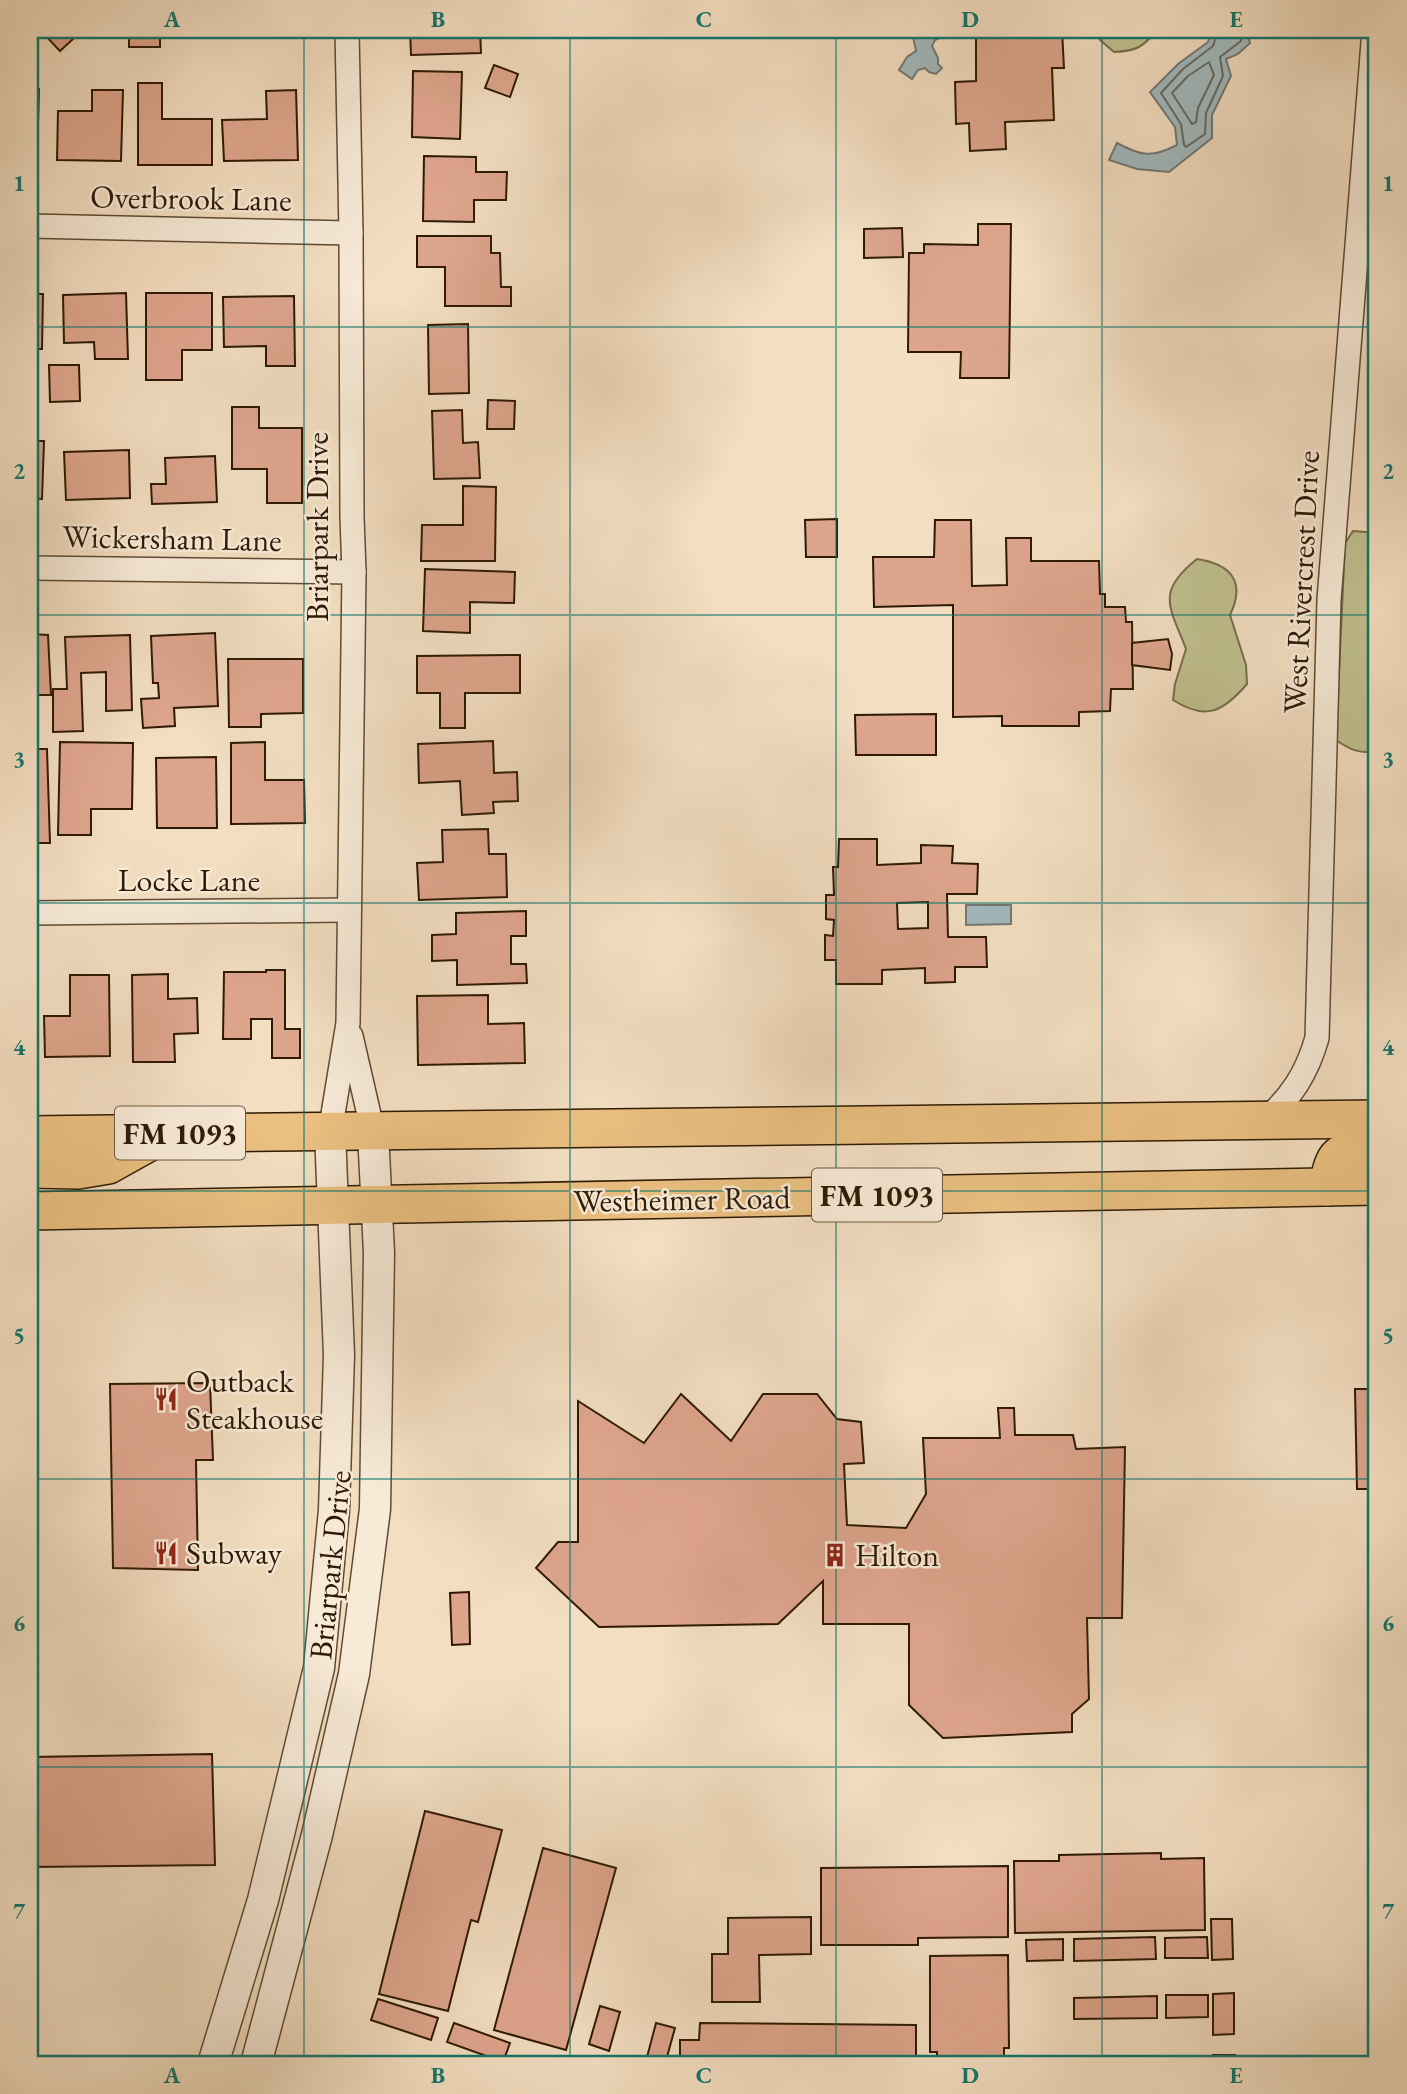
<svg xmlns="http://www.w3.org/2000/svg" width="1407" height="2094" viewBox="0 0 1407 2094" font-family="'EB Garamond',serif">
<rect width="100%" height="100%" fill="#f3dec1"/>
<filter id="stains"><feTurbulence type="fractalNoise" baseFrequency=".00286" numOctaves="4"/><feColorMatrix values="0 0 0 0 .2 0 0 0 0 .09 0 0 0 0 .02 0 0 0 .5 -.17"/></filter>
<radialGradient id="worn" r=".72"><stop offset=".6" stop-color="#630" stop-opacity="0"/><stop offset="1" stop-color="#630" stop-opacity=".3"/></radialGradient>
<g fill="#c0c090" stroke="#776d4a" stroke-width="2">
<path d="M1097,30H1157C1143,47 1137,51 1114,52L1100,40Z"/>
<path d="M1353,531L1377,533V751C1360,754 1350,750 1336,740L1345,543Z"/>
<path d="M1197,559C1231,564 1246,582 1230,615L1246,665L1247,684C1223,712 1206,721 1173,700L1175,684L1186,649C1170,607 1155,592 1197,559Z"/>
</g>
<g fill="#a1b9be" stroke="#737974" stroke-width="2">
<polygon points="909,30 940,30 946,32 942,37 935,40 932,46 938,58 938,64 942,68 936,74 929,72 925,68 918,70 912,79 899,70 907,57 916,51 913,37"/>
<path d="M1212,30H1247L1250,43L1238,54L1226,59L1231,76L1212,115V138L1169,172L1137,169L1109,160L1117,143C1141,156 1152,158 1177,145L1175,127L1150,92L1178,64L1208,42Z"/>
<polygon points="966,905 1011,905 1011,924 966,925"/>
</g>
<g fill="none" stroke-linecap="round" stroke-linejoin="round">
<g stroke="#686a61" stroke-width="2">
<polyline points="1218,30 1213,46 1183,69 1161,93 1181,124 1184,145 1186,147 1205,134 1206,113 1223,76 1220,57 1241,41 1241,30"/>
<polygon points="1209,62 1214,75 1198,108 1196,122 1192,124 1172,93 1188,76"/>
</g>
</g>
<g fill="#dea58d" stroke="#2e1a04" stroke-width="2" fill-rule="evenodd">
<polygon points="45,30 65,30 73,39 60,51 42,32"/>
<rect x="129" y="30" width="31" height="17"/>
<polygon points="410,30 480,30 481,53 411,55"/>
<polygon points="976,30 1062,30 1064,68 1052,68 1054,120 1005,122 1006,149 970,151 969,123 956,124 955,82 976,81"/>
<polygon points="494,65 518,74 510,97 485,88"/>
<polygon points="413,71 462,72 460,139 412,137"/>
<polygon points="138,83 162,83 162,119 212,119 212,165 138,165"/>
<polygon points="30,89 39,89 37,159 30,159"/>
<polygon points="92,90 123,90 121,161 57,160 58,111 92,111"/>
<polygon points="296,90 298,160 224,161 222,120 267,119 266,91"/>
<polygon points="424,156 476,157 476,172 507,172 506,200 474,200 474,222 423,221"/>
<polygon points="978,224 1011,224 1009,378 960,378 961,352 908,352 909,253 924,253 924,244 978,245"/>
<polygon points="902,228 903,257 864,258 864,229"/>
<polygon points="417,236 491,236 491,253 500,253 501,287 511,287 511,306 445,306 445,267 417,267"/>
<polygon points="126,293 128,359 95,359 94,342 64,343 63,295"/>
<polygon points="146,293 212,293 212,350 182,350 182,380 146,380"/>
<polygon points="30,294 43,294 42,349 30,349"/>
<polygon points="294,296 295,366 266,366 266,346 224,347 223,297"/>
<polygon points="468,324 469,393 429,394 428,325"/>
<polygon points="49,365 79,365 80,401 50,402"/>
<polygon points="488,400 515,401 514,429 487,429"/>
<polygon points="232,407 259,407 259,428 302,428 302,503 267,503 267,469 232,469"/>
<polygon points="462,410 463,443 478,442 480,478 434,479 432,411"/>
<polygon points="30,441 44,441 42,499 30,498"/>
<polygon points="129,450 130,498 66,500 64,452"/>
<polygon points="215,456 217,502 152,504 151,484 166,484 165,458"/>
<polygon points="463,486 496,487 495,561 421,561 422,525 463,525"/>
<polygon points="837,519 837,557 806,557 805,520"/>
<polygon points="935,520 971,520 972,586 1007,585 1006,538 1031,538 1031,561 1099,561 1100,594 1105,594 1105,607 1125,607 1126,622 1132,622 1133,689 1111,689 1110,711 1079,712 1079,726 1002,726 1002,716 953,717 953,605 874,607 873,557 934,557"/>
<polygon points="425,569 515,572 514,603 470,602 470,633 423,631"/>
<polygon points="215,633 218,706 174,708 175,726 143,728 141,699 159,698 158,683 153,683 151,636"/>
<polygon points="30,634 48,635 51,695 30,695"/>
<polygon points="130,635 132,710 106,711 106,672 81,673 83,731 53,732 53,689 67,689 65,637"/>
<polygon points="1168,639 1172,654 1170,670 1132,665 1132,643"/>
<polygon points="520,655 520,693 465,693 465,728 440,728 440,693 417,693 417,656"/>
<polygon points="228,659 303,659 303,713 261,714 261,727 229,727"/>
<polygon points="936,714 936,755 856,755 855,715"/>
<polygon points="493,741 494,773 517,772 518,801 493,802 494,813 462,815 460,781 419,783 418,744"/>
<polygon points="60,742 133,743 132,809 91,809 91,835 58,835"/>
<polygon points="265,742 265,780 304,780 305,823 231,824 231,743"/>
<polygon points="30,749 47,749 50,843 30,843"/>
<polygon points="216,757 217,828 157,828 156,758"/>
<polygon points="488,829 489,854 506,854 507,897 419,900 417,863 443,862 442,830"/>
<path d="M839,839H877V865L921,863V845L953,846L952,863L978,864L977,894H947L948,937H986L987,967H955V982L925,983V968L882,970V984H836V960H825V935L833,936L834,920L826,919V895H834L833,867H838ZM928,902V928L898,929L897,903Z"/>
<polygon points="526,911 526,936 511,936 511,964 526,964 527,983 457,985 457,960 432,961 432,935 456,934 456,913"/>
<polygon points="266,970 285,970 285,1029 300,1029 300,1058 272,1058 272,1019 251,1019 251,1039 223,1039 224,972 266,972"/>
<polygon points="168,974 168,999 197,998 198,1033 174,1034 175,1062 133,1062 132,975"/>
<polygon points="70,975 109,975 110,1056 45,1057 44,1016 70,1016"/>
<polygon points="488,995 488,1024 524,1023 525,1063 418,1065 417,996"/>
<polygon points="210,1383 213,1460 196,1460 198,1570 113,1568 110,1384"/>
<polygon points="1355,1389 1377,1389 1377,1489 1357,1489"/>
<polygon points="681,1394 731,1441 763,1394 817,1394 837,1419 861,1422 864,1463 844,1464 847,1525 906,1528 926,1494 923,1438 1000,1438 998,1408 1014,1408 1015,1435 1073,1435 1076,1449 1125,1447 1122,1618 1087,1618 1089,1699 1072,1714 1072,1732 943,1738 909,1705 909,1624 823,1624 823,1581 778,1624 599,1627 536,1568 558,1542 578,1542 578,1401 644,1443"/>
<polygon points="469,1592 470,1644 452,1645 450,1593"/>
<polygon points="212,1754 215,1865 30,1867 30,1757"/>
<polygon points="425,1811 502,1830 478,1922 471,1920 448,2011 379,1994"/>
<polygon points="543,1848 616,1868 566,2050 494,2030"/>
<polygon points="1161,1853 1161,1859 1204,1858 1205,1930 1015,1933 1014,1861 1059,1861 1059,1855"/>
<polygon points="1008,1866 1008,1937 918,1938 918,1945 821,1945 821,1868"/>
<polygon points="811,1917 811,1954 759,1955 760,2002 712,2002 712,1954 728,1954 728,1918"/>
<polygon points="1211,1919 1232,1919 1233,1959 1212,1960"/>
<polygon points="1155,1937 1156,1959 1074,1961 1074,1939"/>
<polygon points="1207,1937 1208,1958 1165,1958 1165,1938"/>
<polygon points="1063,1939 1063,1960 1027,1961 1026,1940"/>
<polygon points="1008,1955 1009,2048 1004,2048 1004,2064 937,2064 937,2052 930,2052 930,1956"/>
<polygon points="1234,1993 1234,2034 1213,2035 1213,1994"/>
<polygon points="1166,1995 1208,1995 1208,2017 1166,2018"/>
<polygon points="1157,1996 1157,2018 1074,2019 1074,1998"/>
<polygon points="378,1999 438,2018 431,2040 371,2020"/>
<polygon points="600,2006 620,2012 609,2051 589,2044"/>
<polygon points="454,2023 510,2043 503,2062 447,2042"/>
<polygon points="656,2023 675,2028 665,2064 646,2061"/>
<polygon points="700,2023 916,2025 916,2064 680,2064 680,2040 699,2040"/>
<polygon points="1213,2055 1235,2055 1235,2064 1212,2064"/>
</g>
<g fill="none" stroke-linecap="round" stroke-linejoin="round">
<g stroke="#5f4b33" stroke-width="26">
<g id="minor">
<polyline points="30,226 351,233"/>
<polyline points="30,568 354,572"/>
<polyline points="30,913 348,910"/>
<polyline points="351,1036 373,1132"/>
<path d="M1264,1121C1291,1098 1307,1073 1317,1038L1329,600L1374,30"/>
<polyline points="330,1132 348,1023 354,572 352,517 351,233 347,30"/>
</g>
</g>
<g stroke="#5f4b33" stroke-width="33">
<g id="tertiary">
<polyline points="213,2064 263,1900 319,1668 334,1510 339,1355 330,1132"/>
<polyline points="256,2064 317,1835 354,1674 375,1509 379,1253 373,1132"/>
</g>
</g>
<g stroke="#2e1a04" stroke-width="40">
<g id="primary">
<polyline points="30,1135 1377,1119"/>
<polyline points="30,1169 78,1170 108,1165 160,1136"/>
<path d="M1328,1187C1335,1147 1339,1152 1377,1151"/>
<polyline points="30,1211 1377,1186"/>
</g>
</g>
<use href="#minor" stroke="#f7ead7" stroke-width="23"/>
<use href="#tertiary" stroke="#f7ead7" stroke-width="30"/>
<use href="#primary" stroke="#eabf80" stroke-width="37"/>
</g>
<path fill="none" stroke="#0f766e" stroke-width="2" stroke-opacity="0.55" d="M304,30V2064M570,30V2064M836,30V2064M1102,30V2064M30,327H1377M30,615H1377M30,903H1377M30,1191H1377M30,1479H1377M30,1767H1377"/>
<defs>
<g id="restaurant-bare" transform="scale(1.89)"><path d="M-5-6h1v4h1v-4h1v4h1v-4h1v5L-1.5 .5V6h-2V.5L-5-1ZM5-6V6H3V1.5H1.5Q1.5-4 5-6Z" fill="#8f2418" stroke="#f7ead7" stroke-width="2.5" paint-order="stroke"/></g>
<g id="building-bare" transform="scale(1.89)"><path d="M-4-6H4V6H1V3H-1V6H-4ZM-2.5-4.3h1.7v1.8h-1.7ZM.8-4.3h1.7v1.8H.8ZM-2.5-1h1.7V.8h-1.7ZM.8-1h1.7V.8H.8Z" fill="#8f2418" stroke="#f7ead7" stroke-width="2.5" paint-order="stroke"/></g>
</defs>
<g fill-rule="evenodd">
<use href="#restaurant-bare" x="166" y="1399"/>
<use href="#restaurant-bare" x="166" y="1553"/>
<use href="#building-bare" x="835" y="1555"/>
</g>
<g text-anchor="middle" dominant-baseline="central" stroke-width="5" stroke-linejoin="round" paint-order="stroke">
<g fill="#f7ead7" stroke="#6a5843" stroke-width="2">
<rect x="115" y="1106.5" width="130" height="53" rx="5"/>
<rect x="812" y="1168.5" width="130" height="53" rx="5"/>
</g>
<g font-size="30" font-weight="bold" fill="#2e1a04">
<text x="180" y="1133">FM 1093</text>
<text x="877" y="1195">FM 1093</text>
</g>
<g font-size="32" fill="#2e1a04" stroke="#f7ead7">
<text transform="translate(191 198) rotate(1)">Overbrook Lane</text>
<text transform="translate(317 527) rotate(-90)">Briarpark Drive</text>
<text transform="translate(172 538) rotate(1)">Wickersham Lane</text>
<text transform="translate(1301 582) rotate(-87)">West Rivercrest Drive</text>
<text x="189" y="880">Locke Lane</text>
<text transform="translate(682 1199) rotate(-1)">Westheimer Road</text>
<text transform="translate(330 1565) rotate(-84)">Briarpark Drive</text>
</g>
<g font-size="32" fill="#2e1a04" stroke="#f7ead7" text-anchor="start">
<text x="186" y="1381">Outback<tspan x="186" dy="37">Steakhouse</tspan></text>
<text x="186" y="1553">Subway</text>
<text x="855" y="1555">Hilton</text>
</g>
</g>
<rect width="1407" height="2094" fill="none" stroke="#f3dec1" stroke-width="77"/>
<rect x="38" y="38" width="1330" height="2018" fill="none" stroke="#0f766e" stroke-width="2.5"/>
<g font-size="23" text-anchor="middle" font-weight="bold" fill="#0f766e">
<text x="172" y="27">A</text>
<text x="438" y="27">B</text>
<text x="704" y="27">C</text>
<text x="970" y="27">D</text>
<text x="1236" y="27">E</text>
<text x="19" y="191">1</text>
<text x="1388" y="191">1</text>
<text x="19" y="479">2</text>
<text x="1388" y="479">2</text>
<text x="19" y="767">3</text>
<text x="1388" y="767">3</text>
<text x="19" y="1055">4</text>
<text x="1388" y="1055">4</text>
<text x="19" y="1343">5</text>
<text x="1388" y="1343">5</text>
<text x="19" y="1631">6</text>
<text x="1388" y="1631">6</text>
<text x="19" y="1919">7</text>
<text x="1388" y="1919">7</text>
<text x="172" y="2083">A</text>
<text x="438" y="2083">B</text>
<text x="704" y="2083">C</text>
<text x="970" y="2083">D</text>
<text x="1236" y="2083">E</text>
</g>
<rect width="100%" height="100%" filter="url(#stains)"/>
<rect width="100%" height="100%" fill="url(#worn)"/>
</svg>
